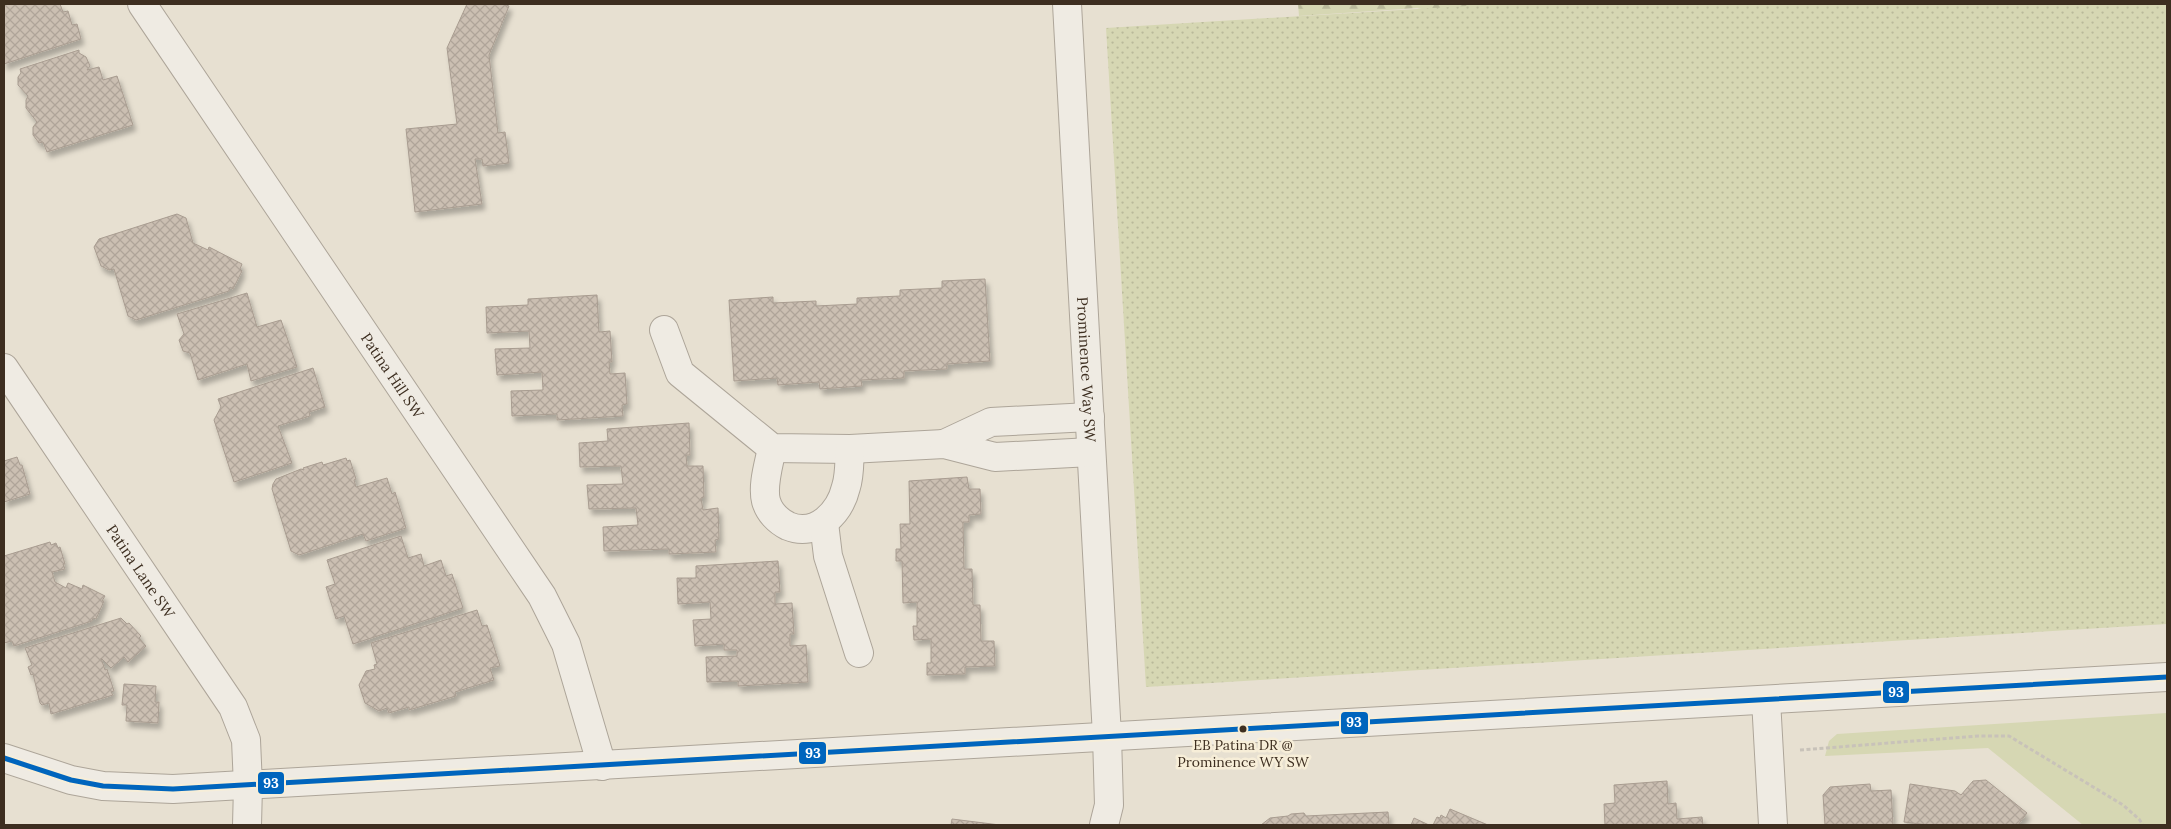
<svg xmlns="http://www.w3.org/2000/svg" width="2171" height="829" viewBox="0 0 2171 829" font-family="Lora,serif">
<defs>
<pattern id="forest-firs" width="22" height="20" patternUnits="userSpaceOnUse" patternTransform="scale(1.25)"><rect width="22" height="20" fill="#d6d7b3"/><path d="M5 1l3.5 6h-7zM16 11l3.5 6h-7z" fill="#b9b99a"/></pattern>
<pattern id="park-dots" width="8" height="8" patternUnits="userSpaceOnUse" patternTransform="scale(1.25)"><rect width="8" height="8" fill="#d6d7b3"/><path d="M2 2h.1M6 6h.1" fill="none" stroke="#b9b99a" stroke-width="1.8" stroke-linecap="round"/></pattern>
<pattern id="building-cross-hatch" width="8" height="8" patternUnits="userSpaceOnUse" patternTransform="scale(1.25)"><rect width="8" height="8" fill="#cbbfb2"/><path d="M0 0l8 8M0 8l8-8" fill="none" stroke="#afa499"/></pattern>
<filter id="shadow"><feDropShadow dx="3" dy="5.5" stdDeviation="2.5" flood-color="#0004"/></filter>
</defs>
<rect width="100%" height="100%" fill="#e7e0d1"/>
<polygon fill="#d6d7b3" points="2167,713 2167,825 2083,825 1988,748 1825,756 1829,741 1837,734"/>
<polygon fill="url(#forest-firs)" points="1298,4 1611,4 1491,24 1417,8 1299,16"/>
<polygon fill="url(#park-dots)" points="1499,4 2167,4 2167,624 1146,687 1106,28"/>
<g fill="url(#building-cross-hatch)" stroke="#a89c90" filter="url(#shadow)">
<polygon points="4,4 60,4 63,12 68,11 72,25 77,24 81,39 4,64"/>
<polygon points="467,4 503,4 509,6 489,55 498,133 505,132 509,163 483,166 482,159 475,159 482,204 415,212 406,129 457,124 447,48"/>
<polygon points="79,50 79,53 86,57 90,66 87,70 99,67 103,80 117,76 133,125 47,152 43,142 39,143 33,135 33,127 37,122 26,108 26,100 28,96 18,85 18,77 21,73 20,69"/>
<polygon points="177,214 186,218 193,243 208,250 209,247 242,264 240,269 242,271 233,289 230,287 229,291 136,320 128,316 114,269 109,270 101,266 94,247 99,239"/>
<polygon points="985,279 990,361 947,364 947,369 904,371 904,378 861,380 862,386 820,389 819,382 778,385 777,378 734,381 729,300 773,297 773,303 816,301 816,306 857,304 857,298 900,296 900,290 942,288 942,281"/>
<polygon points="247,293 257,327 281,320 297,367 251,381 247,364 198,380 190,353 183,351 179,340 184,334 177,314"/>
<polygon points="597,295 599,332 610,331 612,362 609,362 610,374 625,373 627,404 622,405 623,416 557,420 557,414 512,416 511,391 543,390 542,372 497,375 495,349 530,348 529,331 487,333 486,307 528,305 528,299"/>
<polygon points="313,368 325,407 309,412 310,416 278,426 292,463 234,482 214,420 221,407 218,399"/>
<polygon points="689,423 690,455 686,455 687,466 703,466 704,497 701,498 703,510 718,508 719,539 715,540 716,552 669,554 669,549 604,551 603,527 638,525 636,508 589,509 587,485 623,484 621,466 580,467 579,443 608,441 607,429"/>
<polygon points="17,457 20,465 22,465 30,494 4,502 4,461"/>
<polygon points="346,458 347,461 350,460 356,479 354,480 356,487 387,478 392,494 395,492 406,528 366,541 363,534 299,555 291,551 272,489 273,484 276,479 301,469 304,470 303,468 322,462 323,465"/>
<polygon points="967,477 969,489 980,489 981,514 969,515 969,522 963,522 964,569 972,569 973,605 980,605 981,641 994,641 995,666 965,667 965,674 927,675 927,663 931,663 931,639 914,640 913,626 917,626 917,602 903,603 902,561 896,561 896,549 901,549 900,524 910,524 909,481"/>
<polygon points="401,536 408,558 421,554 424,566 441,560 446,576 452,574 463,608 353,644 344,616 336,619 327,590 326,587 335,584 327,560"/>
<polygon points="50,542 51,545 56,543 58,548 60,547 65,564 63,564 65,569 52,572 55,582 66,588 68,583 82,589 83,585 105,596 102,601 104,601 96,619 93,618 92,621 14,646 12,641 4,643 4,556"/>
<polygon points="778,561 780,592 775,592 775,604 792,603 794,634 790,634 790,646 806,645 808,682 738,686 738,681 707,682 706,657 737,656 737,650 724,650 724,644 695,646 693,620 711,619 710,602 678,604 677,578 696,578 696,566"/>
<polygon points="477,610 482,626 487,625 500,666 490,668 494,680 455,692 456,696 409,710 409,707 389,713 387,708 379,711 365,703 359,685 366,671 375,669 374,665 377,664 371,643"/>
<polygon points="121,618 127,624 129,623 141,636 139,638 146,646 128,662 124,657 111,668 101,658 105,670 107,669 114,691 111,692 113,695 51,714 49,703 42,705 40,703 33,674 31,675 28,667 32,665 25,648"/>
<polygon points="124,684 156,686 155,702 159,702 158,723 126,721 127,705 122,705"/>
<polygon points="1986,780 2027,813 2018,825 1928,825 1904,822 1910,784 1955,791 1961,795 1973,781"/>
<polygon points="1667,781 1668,804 1676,803 1677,819 1702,817 1703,825 1605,825 1604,804 1615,803 1614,785"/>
<polygon points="1870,784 1871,791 1891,790 1893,825 1825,825 1823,795 1830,787"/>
<polygon points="1450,809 1488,825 1433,825 1437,817 1440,818 1441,815 1446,818"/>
<polygon points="1388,812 1389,825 1261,825 1270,818 1288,816 1291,814 1304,813 1306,816"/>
<polygon points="1414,818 1429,825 1411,825"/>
<polygon points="952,819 1000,825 951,825"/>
</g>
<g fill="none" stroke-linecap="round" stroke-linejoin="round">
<g stroke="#ada599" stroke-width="30">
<g id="minor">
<path id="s1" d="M142,4L542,596L566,644L602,766"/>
<path id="s2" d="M1067,4L1107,736L1109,805L1104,825"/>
<polyline points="664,330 680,373 772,448 850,449 944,444 995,457 1091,452"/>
<path id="s3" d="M4,368L233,707L246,740L248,786L247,825"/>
<polyline points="944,444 991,422 1090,417"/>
<path d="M772,448C769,464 762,485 766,501C769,512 778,521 788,526C817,538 840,512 846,487C850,475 849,461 850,449"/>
<polyline points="824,523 828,556 859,653"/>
<polyline points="1766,700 1773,825"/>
<polyline points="4,758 71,780 103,786 173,789 2167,677"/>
</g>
</g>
<polyline stroke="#c8c2b9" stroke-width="3" stroke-dasharray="4 2.5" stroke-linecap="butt" points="1800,750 1978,736 2009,736 2123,805 2139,819 2143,825"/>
<use href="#minor" stroke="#efebe3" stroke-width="28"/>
<g stroke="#f7eed8" stroke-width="9">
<polyline id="bus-1" points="4,758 71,780 103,786 173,789 2167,677"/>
</g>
<use href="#bus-1" stroke="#0065bd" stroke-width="5"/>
</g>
<circle fill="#3d2e20" stroke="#f7eed8" stroke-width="2" cx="1243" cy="729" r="4.5"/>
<g text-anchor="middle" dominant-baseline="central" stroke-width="5" stroke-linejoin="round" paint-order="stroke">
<g font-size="14" fill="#3d2e20" stroke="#f7eed8">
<text x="1243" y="745">EB Patina DR @<tspan x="1243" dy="17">Prominence WY SW</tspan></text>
</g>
<g font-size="15" fill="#3d2e20" stroke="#f7eed8">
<text stroke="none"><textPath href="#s2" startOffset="366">Prominence Way SW</textPath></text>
<text stroke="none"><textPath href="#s1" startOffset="448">Patina Hill SW</textPath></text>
<text stroke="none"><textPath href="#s3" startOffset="245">Patina Lane SW</textPath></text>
</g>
</g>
<g stroke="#f7eed8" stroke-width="2">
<rect x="1882" y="680" width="28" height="24" rx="5" fill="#0065bd"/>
<rect x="1340" y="711" width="29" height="24" rx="5" fill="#0065bd"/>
<rect x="798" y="741" width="29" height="24" rx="5" fill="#0065bd"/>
<rect x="257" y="771" width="28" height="24" rx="5" fill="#0065bd"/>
</g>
<g font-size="14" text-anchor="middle" font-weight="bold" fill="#fff">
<text x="1896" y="697">93</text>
<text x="1354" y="727">93</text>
<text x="813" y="758">93</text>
<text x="271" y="788">93</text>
</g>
<rect width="2171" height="829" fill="none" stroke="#3d2e20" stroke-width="10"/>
</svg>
